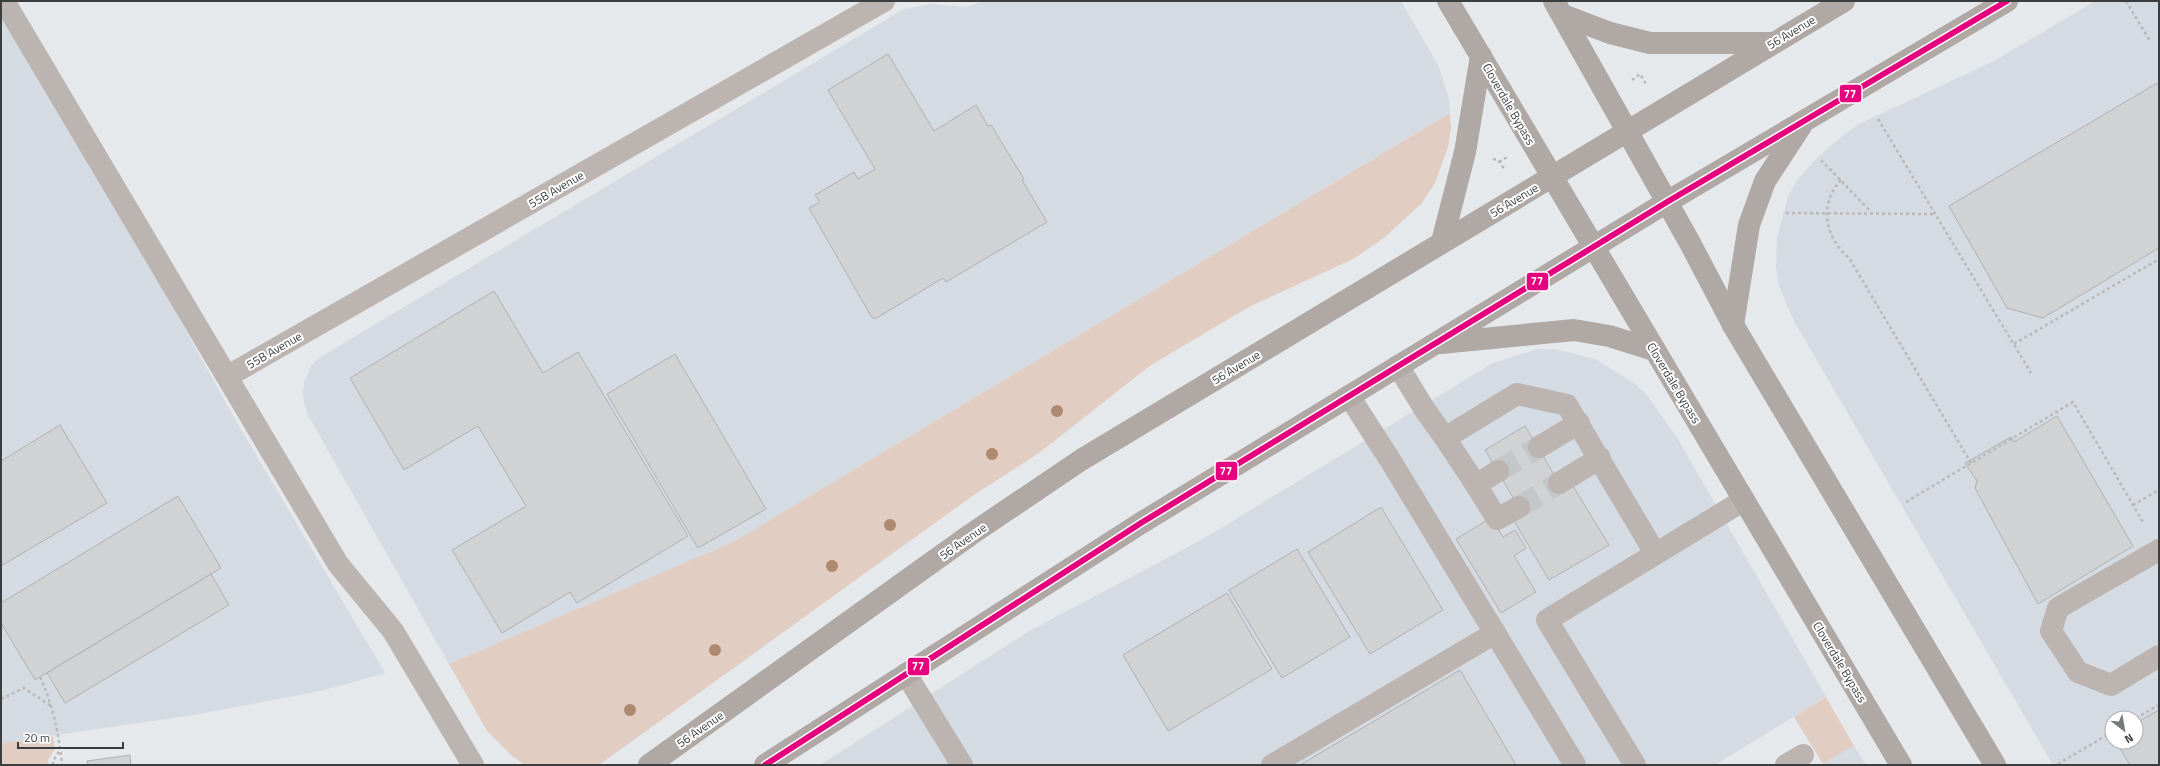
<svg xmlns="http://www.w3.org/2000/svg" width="2160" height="766" viewBox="0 0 2160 766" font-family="'Titillium Web',sans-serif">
<rect width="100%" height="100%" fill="#e6e9ec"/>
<g fill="#d5dbe2" fill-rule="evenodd">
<polygon points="984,1 1401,1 1439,67 1449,99 1450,113 735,541 449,664 308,415 304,403 303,392 304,382 313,363 322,356 904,9 932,4 966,7"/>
<path d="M2095,1H2159V765H2053L1794,321L1779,286L1776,268L1777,238L1788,196L1798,179L1814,161L1835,142L1857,125L1994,61ZM2112,718H2136V742H2112Z"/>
<polygon points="1,12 82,144 239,426 385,673 325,690 194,715 1,743"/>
<polygon points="1537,349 1554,349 1573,353 1597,360 1634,383 1647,395 1678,439 1826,697 1715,765 820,765 1031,630 1203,539 1493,363"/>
<polygon points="1854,746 1866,765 1822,765"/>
</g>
<g fill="#e2cdc3">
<polygon points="1450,113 1451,129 1448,147 1435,183 1422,203 1384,238 1355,258 1249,307 1151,365 1039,453 971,497 599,765 525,765 512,756 487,731 449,664 735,541"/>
<polygon points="1826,697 1854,746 1823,764 1794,717"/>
<polygon points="53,736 55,749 48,760 49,765 1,765 1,743"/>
</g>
<g fill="#d0d2d4" stroke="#afb1b3">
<polygon points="888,54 934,131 976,105 988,126 991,125 1024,179 1022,180 1047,222 946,282 943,278 875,319 871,316 809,208 820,202 815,195 854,172 858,179 875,169 828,90"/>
<polygon points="2159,82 2159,248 2043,318 2007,308 1949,206"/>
<polygon points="494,291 543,373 578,352 688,536 577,603 570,592 502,633 452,550 526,506 478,426 404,470 350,378"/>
<polygon points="675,354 766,509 698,548 607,394"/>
<polygon points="2057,416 2133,546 2038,604 1975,488 1977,481 1965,463 2011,437 2014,442"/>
<polygon points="60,425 107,503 1,566 1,461"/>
<polygon points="1525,426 1559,483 1573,486 1609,545 1549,580 1514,521 1524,516 1485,450"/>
<polygon points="178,496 221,568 35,680 1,623 1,603"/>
<polygon points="1381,507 1443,610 1370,654 1308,552"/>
<polygon points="1491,518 1503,537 1515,530 1526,548 1514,556 1536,592 1501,613 1456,539"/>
<polygon points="1297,549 1350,637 1282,678 1229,590"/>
<polygon points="211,574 229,605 65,703 47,673"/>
<polygon points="1227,593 1272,669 1168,731 1123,655"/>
<polygon points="1460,670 1516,765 1300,765"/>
<polygon points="2159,710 2159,765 2130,765 2116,742 2136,742 2136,723"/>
<polygon points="130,755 131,765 88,765 87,761"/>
</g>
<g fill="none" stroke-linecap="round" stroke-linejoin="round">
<g stroke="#c4c7c9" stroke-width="22" stroke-dasharray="22 11" stroke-linecap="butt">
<polyline points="1498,471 1539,447"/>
<polyline points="1519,507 1559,483"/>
</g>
<g stroke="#bcb8b6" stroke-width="2.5" stroke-dasharray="3 3" stroke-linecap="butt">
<polyline points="2126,1 2150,41"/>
<polyline points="1632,80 1640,74 1646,84"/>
<polyline points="1878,119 2031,373"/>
<polyline points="1493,159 1498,160 1505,170"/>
<polyline points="1821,160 1872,213"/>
<polyline points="1499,162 1507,157"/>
<path d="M1841,180C1818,205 1825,237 1849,258L1971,463"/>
<polyline points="1786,213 1935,214"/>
<polyline points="2014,344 2159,259"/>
<polyline points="1906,502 2073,402 2144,524"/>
<polyline points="2133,505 2159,490"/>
<path d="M40,677C53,705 59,734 62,765"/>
<polyline points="1,699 24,688 51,706"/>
<polyline points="2136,718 2159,705"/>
<polyline points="2058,764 2112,732"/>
<polyline points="53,765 53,761 60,750"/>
</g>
<g stroke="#bcb4b0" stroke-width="22">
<polyline points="4,1 338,564 393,631 473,765"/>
<polyline points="1398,366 1425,410 1445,438"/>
<polyline points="228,376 884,1"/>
<polyline points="1349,396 1392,463 1575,765"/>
<polyline points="1539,447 1579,423"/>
<polyline points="1498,471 1476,485 1445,438 1517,394 1567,405 1655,553"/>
<polyline points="1559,483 1600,458"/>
<polyline points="1476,485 1497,519 1519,507"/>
<polyline points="2159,550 2058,608 2051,631 2078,672 2111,685 2159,656"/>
<polyline points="906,674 962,765"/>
<polyline points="1272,765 1495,633"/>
<polyline points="1635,765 1547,620 1744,500"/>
<polyline points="1786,765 1803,755"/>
</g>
<g stroke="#afa8a4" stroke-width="22">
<polyline points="1448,1 1901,765"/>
<polyline points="1554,1 1690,243 1733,325 1995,765"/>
<polyline points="1563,15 1610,33 1650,43 1772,43"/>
<polyline points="1442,242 1465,152 1481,56"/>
<polyline points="1733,325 1749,225 1765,181 1801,126"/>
<polyline points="1441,343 1574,330 1609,336 1654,350"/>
<polyline points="649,765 970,535 1081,460 1844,1"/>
<polyline points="765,765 1141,523 1667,202 2007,1"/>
</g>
<g stroke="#fff" stroke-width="9">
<polyline id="bus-1" points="765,765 1141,523 1667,202 2007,1"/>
</g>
<use href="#bus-1" stroke="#e5007d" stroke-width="6"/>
</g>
<g fill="#ac896f">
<circle cx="1057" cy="411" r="6"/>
<circle cx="992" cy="454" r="6"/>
<circle cx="890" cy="525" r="6"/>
<circle cx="832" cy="566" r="6"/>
<circle cx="715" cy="650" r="6"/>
<circle cx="630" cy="710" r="6"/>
</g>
<g text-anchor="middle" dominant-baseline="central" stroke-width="4" stroke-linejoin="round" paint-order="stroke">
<g font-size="12" fill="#3b3d3f" stroke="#fff">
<text transform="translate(1791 32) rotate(-31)">56 Avenue</text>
<text transform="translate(1509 104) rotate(60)">Cloverdale Bypass</text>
<text transform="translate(556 189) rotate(-30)">55B Avenue</text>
<text transform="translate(1514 200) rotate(-31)">56 Avenue</text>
<text transform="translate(274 350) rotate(-30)">55B Avenue</text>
<text transform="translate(1236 367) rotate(-31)">56 Avenue</text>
<text transform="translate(1674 383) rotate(59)">Cloverdale Bypass</text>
<text transform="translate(963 541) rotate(-35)">56 Avenue</text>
<text transform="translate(1840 662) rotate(59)">Cloverdale Bypass</text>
<text transform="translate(700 729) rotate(-35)">56 Avenue</text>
</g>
</g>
<g stroke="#fff" stroke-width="1.5">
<rect x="1839" y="84" width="23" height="19" rx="4" fill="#e5007d"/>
<rect x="1526" y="272" width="23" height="19" rx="4" fill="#e5007d"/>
<rect x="1215" y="461" width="23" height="20" rx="4" fill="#e5007d"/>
<rect x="907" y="657" width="23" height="19" rx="4" fill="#e5007d"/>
</g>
<g font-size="11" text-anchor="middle" font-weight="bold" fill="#fff">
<text x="1850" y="98">77</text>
<text x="1537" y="285">77</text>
<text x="1226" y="475">77</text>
<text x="918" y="670">77</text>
</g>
<rect width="2160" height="766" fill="none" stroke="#3b3d3f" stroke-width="4"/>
<g transform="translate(2124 730) rotate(149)"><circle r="19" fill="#ffffff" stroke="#b1b1b2"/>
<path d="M0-3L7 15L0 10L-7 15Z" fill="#77797c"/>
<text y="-6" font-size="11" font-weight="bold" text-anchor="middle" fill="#3b3d3f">N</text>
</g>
<path d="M18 742v6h105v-6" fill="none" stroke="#3b3d3f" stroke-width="2"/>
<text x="24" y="742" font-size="12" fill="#3b3d3f" stroke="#ffffff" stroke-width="3" paint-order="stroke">20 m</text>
</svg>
